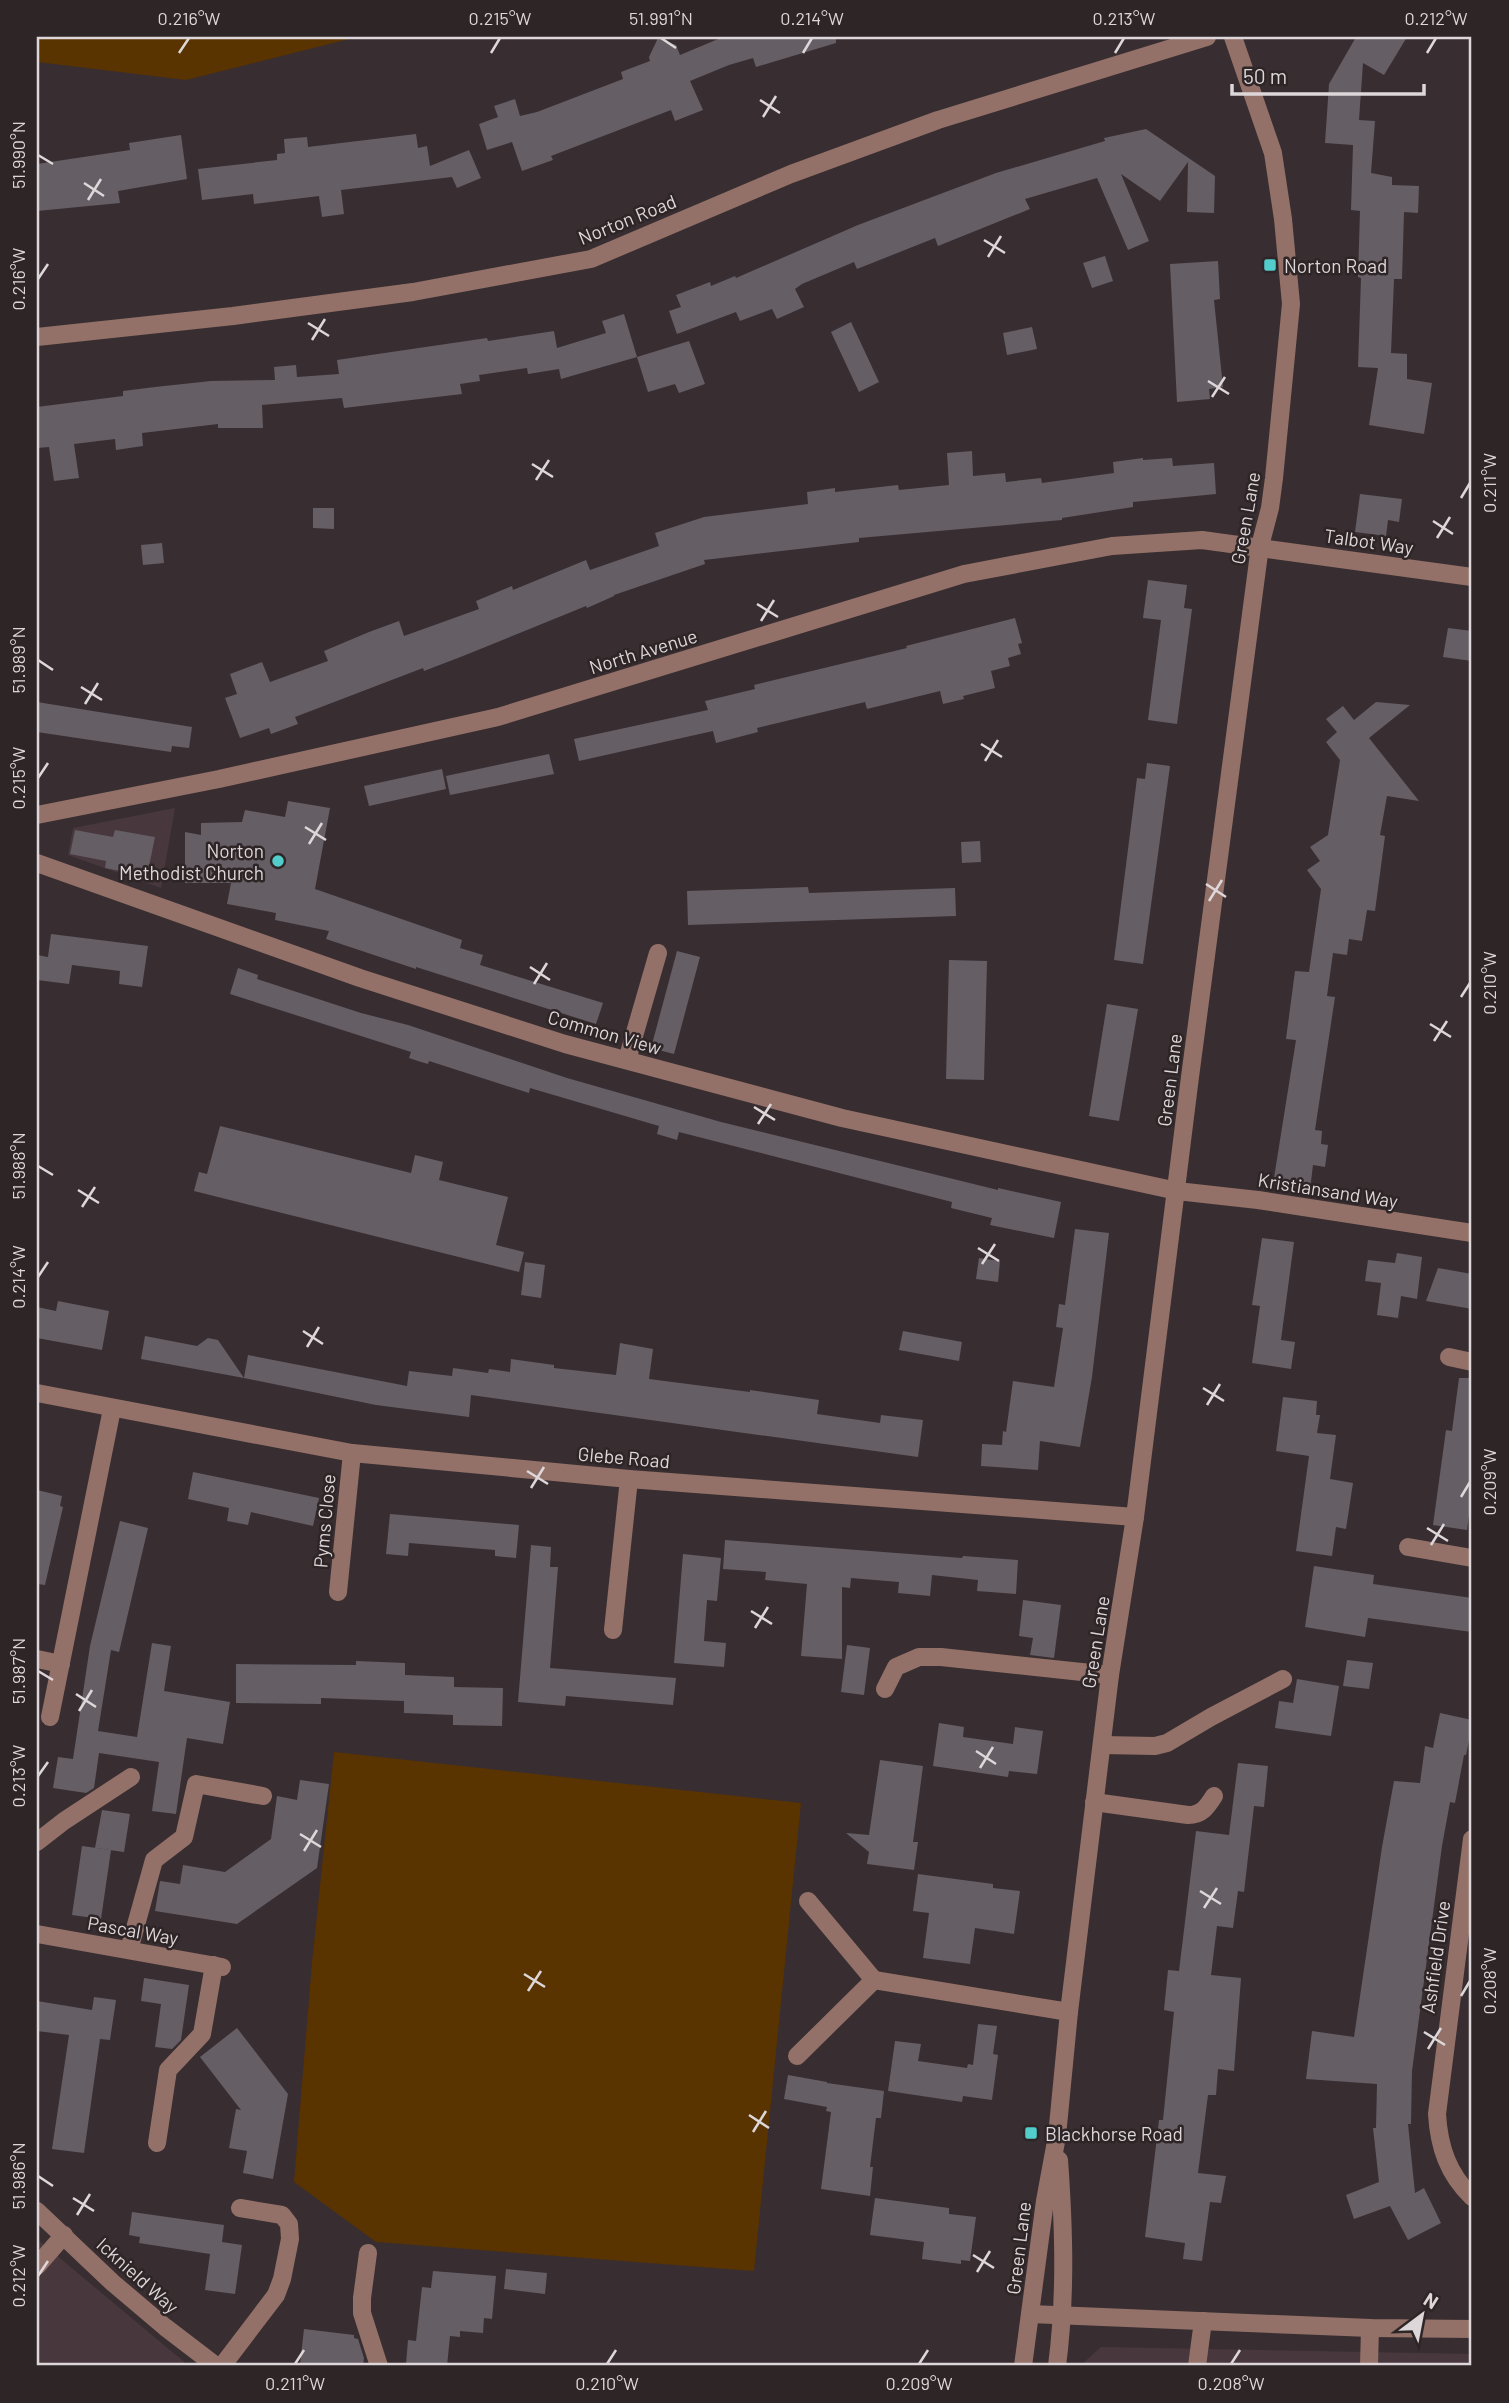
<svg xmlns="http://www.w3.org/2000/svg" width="1509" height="2403" viewBox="0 0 1509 2403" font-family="Barlow,sans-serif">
<rect width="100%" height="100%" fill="#382e31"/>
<g fill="#48383d">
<polygon points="175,808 161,888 68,855 73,828"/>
<polygon points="37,2239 189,2366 37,2366"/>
<polygon points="1101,2347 1472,2354 1472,2366 1080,2366"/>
</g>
<g fill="#593300">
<polygon points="37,37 357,37 186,80 37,62"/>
<polygon points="334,1752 801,1803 754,2271 376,2242 294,2182 312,1963"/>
</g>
<g fill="#655e65">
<polygon points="723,37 836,37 836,43 756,67 753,58 729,65 690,81 703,110 675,121 671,110 551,156 553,160 522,171 512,142 487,150 479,124 498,117 494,106 515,99 520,116 537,112 623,79 621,72 650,61 649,57 658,38 676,45 680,55"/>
<polygon points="1356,37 1407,37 1384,75 1363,63 1359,120 1375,121 1371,173 1392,177 1392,185 1419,186 1418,213 1404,212 1402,279 1394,279 1391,353 1407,354 1407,379 1432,383 1424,434 1369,425 1378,368 1358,367 1361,278 1358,277 1360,211 1351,210 1353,145 1325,143 1329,84"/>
<polygon points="1146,129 1215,176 1214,213 1187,212 1188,162 1160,201 1121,174 1149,241 1128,250 1097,178 1025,199 1030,209 938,246 935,238 857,269 854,262 802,284 795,289 804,307 777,319 772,309 740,321 736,312 677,334 669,311 681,307 676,295 710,282 711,286 735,276 736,278 858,225 996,173 1105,141 1104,138"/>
<polygon points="416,134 418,148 427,146 430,166 469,150 481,178 457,188 452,177 341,190 344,214 322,217 319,196 254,204 253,194 202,200 198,169 277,160 277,154 285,153 284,139 307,137 308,147"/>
<polygon points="181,135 187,179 118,191 120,203 37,211 37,164 130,150 129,143"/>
<polygon points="1105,256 1113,281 1092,288 1083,263"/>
<polygon points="1218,261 1220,299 1214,300 1223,387 1209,389 1210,399 1177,402 1170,264"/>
<polygon points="624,314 637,357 561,379 559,369 528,374 527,368 479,375 480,381 460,384 462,394 344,408 342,398 262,405 263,428 218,428 218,424 142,433 143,446 116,450 115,439 74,444 79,478 54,481 49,447 37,448 37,407 123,396 123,391 155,387 211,381 275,380 274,367 296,365 297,377 339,374 337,360 487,338 488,341 554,331 557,348 606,333 602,321"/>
<polygon points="851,322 879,382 859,392 831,332"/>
<polygon points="1032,327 1037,349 1007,355 1003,333"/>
<polygon points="689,341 705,384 679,393 675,384 648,392 637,357"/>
<polygon points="972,451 973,476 1005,473 1006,482 1041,478 1042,483 1114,473 1113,462 1143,458 1143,460 1172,458 1173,466 1214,463 1216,494 1133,502 1133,507 1062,518 1062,520 859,538 859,542 704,560 705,564 614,595 614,596 587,608 586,606 463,656 424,671 423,668 295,717 298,724 271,734 269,728 240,738 225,698 237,694 230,674 262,662 270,682 328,661 324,651 369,632 399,621 404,636 479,609 476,601 512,586 513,590 586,560 590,570 659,546 655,533 704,517 808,504 807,492 835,488 835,492 898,485 899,490 949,485 947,453"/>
<polygon points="1360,494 1402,499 1399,522 1388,520 1386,536 1355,532"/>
<polygon points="313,508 334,508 334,529 313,528"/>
<polygon points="162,543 164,563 143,565 141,545"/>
<polygon points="1148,580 1187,585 1184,608 1192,609 1177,724 1148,720 1161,620 1143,618"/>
<polygon points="1015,618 1022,643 1018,644 1021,654 1008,658 1010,666 991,671 995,688 963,696 964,699 943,704 940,691 867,709 865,702 757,728 758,732 716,743 713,731 579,761 574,739 708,710 705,701 755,689 754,685 907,648 906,646"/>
<polygon points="1448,628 1472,631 1472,661 1443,657"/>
<polygon points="37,702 192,727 189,748 172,746 171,752 37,732"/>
<polygon points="1376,702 1410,705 1369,738 1419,801 1387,796 1380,835 1385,836 1375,911 1367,910 1362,941 1349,939 1347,955 1333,953 1327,996 1335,997 1315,1130 1322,1131 1321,1144 1328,1145 1325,1167 1313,1165 1310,1190 1273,1184 1296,1040 1286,1039 1295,971 1309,972 1321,889 1307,870 1320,861 1310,847 1328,835 1340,760 1326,742 1337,732 1326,719 1343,706 1354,720"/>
<polygon points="549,754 554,774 450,795 446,776"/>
<polygon points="1147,763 1170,766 1143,964 1114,960 1137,778 1145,779"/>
<polygon points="442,769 446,789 369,806 364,786"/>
<polygon points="288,801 330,808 315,889 462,940 460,948 483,955 480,965 603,1003 596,1024 416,967 416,969 326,939 329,931 275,920 276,913 227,904 231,883 185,883 185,832 201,835 201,823 242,822 245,810 285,817"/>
<polygon points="75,830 113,837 115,830 155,837 147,876 105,868 106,861 70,854"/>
<polygon points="980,841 981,862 962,863 961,842"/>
<polygon points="808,887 809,893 955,888 956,916 688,925 687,891"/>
<polygon points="51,934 148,946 142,987 119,984 120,971 72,965 69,984 37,980 37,955 48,957"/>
<polygon points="677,951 700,957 674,1054 651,1048"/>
<polygon points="949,960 987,961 984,1080 946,1079"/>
<polygon points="238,968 258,975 257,979 361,1013 408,1025 567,1078 721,1122 998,1190 998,1188 1061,1202 1054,1238 990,1225 992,1218 951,1208 952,1202 679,1132 677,1140 657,1134 659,1126 530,1088 529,1093 429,1061 428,1064 418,1061 409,1058 411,1052 230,994"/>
<polygon points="1107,1004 1138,1009 1119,1121 1089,1116"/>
<polygon points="220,1126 411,1173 415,1155 443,1162 439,1180 508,1197 496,1245 524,1252 519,1272 194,1191 199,1172 207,1174"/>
<polygon points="1075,1229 1109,1233 1092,1377 1080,1447 1040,1441 1038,1470 981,1466 982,1444 1002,1445 1003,1431 1006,1432 1013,1381 1054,1387 1063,1328 1056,1327 1059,1304 1065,1305"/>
<polygon points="1262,1238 1294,1242 1281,1340 1295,1342 1291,1369 1252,1363 1260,1306 1252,1305"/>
<polygon points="1397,1253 1422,1257 1417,1299 1401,1296 1398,1318 1377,1315 1381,1283 1365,1281 1368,1260 1395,1263"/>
<polygon points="979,1258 1000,1261 998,1282 976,1279"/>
<polygon points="525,1262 545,1265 541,1298 521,1295"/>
<polygon points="1438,1268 1472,1274 1472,1309 1426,1301"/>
<polygon points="58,1301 109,1311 102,1350 37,1338 37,1307 56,1311"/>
<polygon points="903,1331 962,1342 959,1361 899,1350"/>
<polygon points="145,1336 197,1346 208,1338 218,1340 244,1378 141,1359"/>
<polygon points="620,1343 653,1349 649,1379 750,1392 750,1390 819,1400 817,1414 880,1423 881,1415 923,1420 918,1457 471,1395 469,1417 376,1405 244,1378 248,1355 407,1386 409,1371 452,1376 453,1368 488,1373 489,1369 510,1372 511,1359 554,1365 554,1368 616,1375"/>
<polygon points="1459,1378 1472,1378 1472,1493 1467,1530 1433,1525 1446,1430 1452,1431"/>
<polygon points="1283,1397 1317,1401 1316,1415 1320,1415 1317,1433 1336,1435 1330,1479 1353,1483 1346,1529 1336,1527 1332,1556 1296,1551 1309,1456 1276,1451"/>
<polygon points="193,1472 319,1498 313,1526 251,1512 248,1525 227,1521 229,1508 188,1499"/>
<polygon points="37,1490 62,1496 60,1506 63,1507 45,1585 37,1584"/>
<polygon points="390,1514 519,1525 516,1558 495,1556 495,1550 409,1543 408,1556 386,1554"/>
<polygon points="120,1521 148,1528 119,1652 111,1650 98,1731 137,1737 152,1643 171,1646 164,1691 230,1702 223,1744 187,1738 176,1814 152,1811 159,1762 99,1753 94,1788 86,1793 53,1788 58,1757 73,1759 90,1646"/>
<polygon points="725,1540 962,1558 963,1556 1018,1560 1016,1594 977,1591 978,1580 932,1575 930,1596 898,1593 899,1582 851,1578 850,1588 842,1587 842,1659 801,1656 807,1584 765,1580 766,1572 723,1569"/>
<polygon points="531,1545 551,1547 550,1567 558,1567 550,1668 676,1678 673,1705 566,1696 565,1706 518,1702"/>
<polygon points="683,1554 721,1558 717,1601 707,1600 704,1641 726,1643 724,1667 674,1663"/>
<polygon points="1314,1566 1374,1575 1373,1584 1472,1598 1472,1632 1368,1618 1365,1637 1305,1627"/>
<polygon points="1023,1600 1061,1605 1054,1658 1030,1655 1033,1638 1019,1636"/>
<polygon points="847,1645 870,1648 864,1695 841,1692"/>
<polygon points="1347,1660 1373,1663 1369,1689 1343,1686"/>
<polygon points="356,1661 405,1663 405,1675 454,1677 454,1687 503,1688 502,1726 453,1725 453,1715 404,1713 404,1701 321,1698 321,1704 236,1703 236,1664 356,1665"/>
<polygon points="1297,1679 1339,1686 1331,1736 1275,1728 1279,1701 1293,1703"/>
<polygon points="1440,1713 1472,1720 1472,1726 1466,1755 1464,1755 1455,1803 1450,1802 1442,1846 1412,2071 1411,2124 1408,2124 1415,2193 1424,2188 1441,2223 1408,2240 1390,2206 1354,2219 1346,2195 1379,2182 1373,2128 1376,2128 1377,2084 1306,2079 1312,2031 1354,2037 1382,1847 1394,1781 1420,1783 1425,1746 1433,1748"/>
<polygon points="939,1723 964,1727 963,1737 1013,1744 1015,1727 1043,1731 1037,1774 1009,1771 1008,1777 933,1766"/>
<polygon points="880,1760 923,1766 913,1842 918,1842 914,1870 867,1864 869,1852 846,1833 869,1835"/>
<polygon points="1238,1763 1268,1766 1264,1807 1254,1806 1244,1892 1238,1891 1233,1928 1217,1926 1211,1975 1241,1978 1234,2071 1218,2069 1216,2095 1208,2095 1198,2173 1226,2176 1221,2203 1210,2202 1202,2261 1183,2259 1185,2243 1145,2237 1159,2120 1163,2120 1174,2012 1164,2010 1168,1970 1179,1971 1196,1831 1229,1835"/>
<polygon points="300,1780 329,1784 317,1868 237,1924 155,1911 160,1881 180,1884 183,1865 225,1872 271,1839 277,1796 297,1800"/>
<polygon points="102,1810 130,1814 124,1852 95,1848"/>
<polygon points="82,1846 111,1850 101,1919 72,1915"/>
<polygon points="918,1874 993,1884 993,1888 1020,1891 1014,1934 975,1928 970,1964 923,1958 929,1913 913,1911"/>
<polygon points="144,1978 189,1985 181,2040 172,2049 155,2047 161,2004 141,2001"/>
<polygon points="94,1997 116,2000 110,2040 100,2039 84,2153 52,2149 69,2035 37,2031 37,2001 92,2010"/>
<polygon points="978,2024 997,2026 993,2054 998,2055 992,2100 963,2096 962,2102 888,2091 895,2041 921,2044 918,2061 967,2068 968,2064 973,2065"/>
<polygon points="237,2028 288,2094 273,2179 243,2173 247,2151 229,2148 236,2109 241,2110 200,2057"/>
<polygon points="788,2075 827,2082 827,2083 884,2091 881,2118 876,2118 870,2167 873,2167 870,2196 821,2189 831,2112 826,2111 827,2107 784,2099"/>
<polygon points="875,2198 949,2208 949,2214 976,2217 970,2261 961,2260 961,2264 922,2259 924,2242 870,2235"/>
<polygon points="132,2212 224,2225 222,2242 242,2245 235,2294 205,2290 210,2254 139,2243 140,2237 129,2235"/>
<polygon points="506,2269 547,2273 545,2294 504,2289"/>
<polygon points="433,2271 496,2276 492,2319 484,2318 483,2333 460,2331 460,2337 450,2336 447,2366 406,2364 408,2340 416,2341 422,2287 431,2288"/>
<polygon points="304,2329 354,2335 354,2338 358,2339 364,2358 363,2366 323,2366 300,2364"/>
</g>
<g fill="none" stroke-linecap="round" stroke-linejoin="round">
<g stroke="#947168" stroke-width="18">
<polyline points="37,337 233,316 413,292 591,259 791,174 938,120 1207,37"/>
<polyline points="37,815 219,779 498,717 964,574 1112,546 1202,540 1472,577"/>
<polyline points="37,863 360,978 565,1044 842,1118 1177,1191 1258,1200 1472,1233"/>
<polyline points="627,1060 658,953"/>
<polyline points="1449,1357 1472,1362"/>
<polyline points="37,1393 352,1453 629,1479 1135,1517"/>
<polyline points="1408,1547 1472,1558"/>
<polyline points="338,1592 352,1453"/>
<polyline points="613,1630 629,1479"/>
<polyline points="37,1659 61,1664"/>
<polyline points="885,1689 896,1667 919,1657 941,1657 1110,1675"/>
<polyline points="50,1717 112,1409"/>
<polyline points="1102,1745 1155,1746 1167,1743 1211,1717 1283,1679"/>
<path d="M1094,1802L1188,1815C1202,1815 1207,1807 1214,1796"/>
<path d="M1472,1839L1437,2114C1439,2147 1448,2174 1472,2197"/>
<polyline points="37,1842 64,1821 131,1777"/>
<polyline points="808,1901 874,1980"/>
<polyline points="37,1934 222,1967"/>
<polyline points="129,1950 154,1860 184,1837 196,1784 263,1796"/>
<polyline points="797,2056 874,1980 1069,2012"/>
<polyline points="157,2143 168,2070 202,2034 214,1965"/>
<polyline points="37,2211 113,2283 165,2327 216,2366"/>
<polyline points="368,2253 362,2298 362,2313 379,2366"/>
<polyline points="37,2266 64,2235"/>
<polyline points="1030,2314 1370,2328 1472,2329"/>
<polyline points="222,2366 276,2295 282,2279 290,2239 289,2224 282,2215 240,2208"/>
<polyline points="1023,2366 1045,2201 1057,2136 1069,2012 1110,1675 1135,1517 1190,1077 1260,546 1270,508 1274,478 1291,304 1283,219 1273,153 1233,37"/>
<path d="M1057,2366C1066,2297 1064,2230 1059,2160"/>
<polyline points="1197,2366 1203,2321"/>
<polyline points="1369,2366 1370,2328"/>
</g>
</g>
<path fill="none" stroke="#ddd7d9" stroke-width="2.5" d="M661,38L676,48M179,53L189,38M491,53L500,38M803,53L812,38M1115,53L1124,38M1427,53L1436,38M760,100L780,113M763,117L776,96M38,155L53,164M84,183L104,196M88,200L101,179M984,240L1005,253M988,257L1001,236M38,279L48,264M308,323L329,336M312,340L325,319M1208,381L1229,394M1212,397L1225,377M532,464L553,477M536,480L549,460M1461,498L1470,483M1433,521L1453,534M1437,538L1450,517M757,604L778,617M761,621L774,600M38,660L53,670M81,687L102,700M85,704L98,683M981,744L1002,757M985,761L998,740M38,778L48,763M305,827L326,840M309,844L322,823M1206,884L1226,897M1209,901L1222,880M530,967L550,980M534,984L547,963M1461,997L1470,983M1430,1024L1451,1037M1434,1041L1447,1021M754,1107L775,1120M758,1124L771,1104M38,1166L53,1175M78,1190L99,1203M82,1207L95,1187M978,1248L999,1261M982,1264L995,1244M38,1277L48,1262M303,1331L323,1344M307,1347L319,1327M1203,1388L1224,1401M1207,1405L1220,1384M527,1471L548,1484M531,1488L544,1467M1461,1497L1470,1482M1427,1528L1448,1541M1431,1545L1444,1524M751,1611L772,1624M755,1628L768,1607M38,1671L53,1680M76,1694L96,1707M79,1711L92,1690M976,1751L996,1764M980,1768L993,1747M38,1776L48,1762M300,1834L321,1847M304,1851L317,1830M1200,1891L1221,1904M1204,1908L1217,1888M524,1974L545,1987M528,1991L541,1971M1461,1996L1470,1981M1424,2032L1445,2045M1428,2049L1441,2028M749,2115L769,2128M753,2132L766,2111M38,2176L53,2186M73,2198L94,2211M77,2215L90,2194M973,2255L994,2268M977,2272L990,2251M38,2276L48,2261M295,2364L304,2350M607,2364L616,2350M919,2364L928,2350M1231,2364L1240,2350"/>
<g fill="#53cdcb" stroke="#2e2527" stroke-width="2.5">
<rect x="1263" y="258" width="14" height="14" rx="3.5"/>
<circle cx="278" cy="861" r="7"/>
<rect x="1024" y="2126" width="14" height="14" rx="3.5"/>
</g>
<g text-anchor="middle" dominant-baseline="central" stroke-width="5" stroke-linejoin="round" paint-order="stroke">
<g font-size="19" fill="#ddd7d9" stroke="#2e2527">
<text transform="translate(627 219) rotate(-22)">Norton Road</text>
<text transform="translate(1245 518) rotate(-80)">Green Lane</text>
<text transform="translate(1369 541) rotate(8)">Talbot Way</text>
<text transform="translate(643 651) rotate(-17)">North Avenue</text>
<text transform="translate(605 1032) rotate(16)">Common View</text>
<text transform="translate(1169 1080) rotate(-83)">Green Lane</text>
<text transform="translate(1328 1190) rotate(9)">Kristiansand Way</text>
<text transform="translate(624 1457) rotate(5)">Glebe Road</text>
<text transform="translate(324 1521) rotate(-85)">Pyms Close</text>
<text transform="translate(1095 1642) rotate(-81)">Green Lane</text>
<text transform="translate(133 1930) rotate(10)">Pascal Way</text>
<text transform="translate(1435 1957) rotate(-82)">Ashfield Drive</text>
<text transform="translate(1018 2248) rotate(-83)">Green Lane</text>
<text transform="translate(138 2275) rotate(42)">Icknield Way</text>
</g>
<g font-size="19" fill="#ddd7d9" stroke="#2e2527" text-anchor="start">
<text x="1284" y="265">Norton Road</text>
<text x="264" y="850" text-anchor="end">Norton<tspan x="264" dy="22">Methodist Church</tspan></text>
<text x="1045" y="2133">Blackhorse Road</text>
</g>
</g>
<rect width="1509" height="2403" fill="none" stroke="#2e2527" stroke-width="77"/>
<g transform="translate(1422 2315) rotate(32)" stroke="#2e2527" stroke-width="5" paint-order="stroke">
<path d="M0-5L12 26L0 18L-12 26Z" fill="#ddd7d9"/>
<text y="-10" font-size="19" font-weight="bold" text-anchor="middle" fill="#ddd7d9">N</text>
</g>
<path d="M1232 84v10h192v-10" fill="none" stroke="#ddd7d9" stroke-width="3.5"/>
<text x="1243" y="84" font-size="21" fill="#ddd7d9" stroke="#2e2527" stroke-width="5" paint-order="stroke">50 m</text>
<rect x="38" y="38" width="1432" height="2326" fill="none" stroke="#ddd7d9" stroke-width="2.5"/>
<g font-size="18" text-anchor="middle" fill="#ddd7d9">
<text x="189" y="25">0.216°W</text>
<text x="500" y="25">0.215°W</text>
<text x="661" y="25">51.991°N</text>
<text x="812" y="25">0.214°W</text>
<text x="1124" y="25">0.213°W</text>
<text x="1436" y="25">0.212°W</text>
<text transform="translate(19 155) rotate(-90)" y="6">51.990°N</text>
<text transform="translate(19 279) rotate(-90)" y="6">0.216°W</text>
<text transform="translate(1490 483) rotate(-90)" y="6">0.211°W</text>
<text transform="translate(19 660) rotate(-90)" y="6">51.989°N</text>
<text transform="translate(19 778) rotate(-90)" y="6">0.215°W</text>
<text transform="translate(1490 983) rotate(-90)" y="6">0.210°W</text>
<text transform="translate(19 1166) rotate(-90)" y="6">51.988°N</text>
<text transform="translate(19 1277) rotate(-90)" y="6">0.214°W</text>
<text transform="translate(1490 1482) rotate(-90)" y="6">0.209°W</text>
<text transform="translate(19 1671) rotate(-90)" y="6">51.987°N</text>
<text transform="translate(19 1776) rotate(-90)" y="6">0.213°W</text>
<text transform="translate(1490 1981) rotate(-90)" y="6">0.208°W</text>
<text transform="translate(19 2176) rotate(-90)" y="6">51.986°N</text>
<text transform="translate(19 2276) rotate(-90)" y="6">0.212°W</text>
<text x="295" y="2390">0.211°W</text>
<text x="607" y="2390">0.210°W</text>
<text x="919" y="2390">0.209°W</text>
<text x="1231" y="2390">0.208°W</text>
</g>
</svg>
